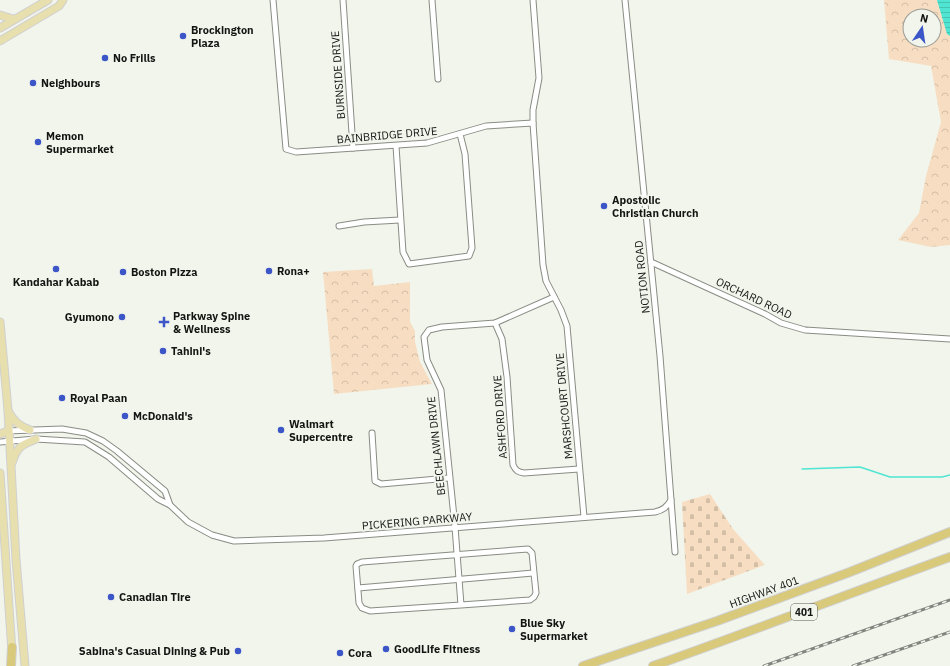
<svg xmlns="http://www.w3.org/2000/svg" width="950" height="666" viewBox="0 0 950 666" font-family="'IBM Plex Sans',sans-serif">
<defs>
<pattern id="forest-crowns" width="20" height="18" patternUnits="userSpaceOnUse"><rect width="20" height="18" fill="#f7dec2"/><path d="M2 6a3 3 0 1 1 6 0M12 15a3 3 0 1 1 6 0" fill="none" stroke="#d3bea6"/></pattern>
<pattern id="cemetery-stones" width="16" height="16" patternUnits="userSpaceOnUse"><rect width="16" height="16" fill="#f7dec2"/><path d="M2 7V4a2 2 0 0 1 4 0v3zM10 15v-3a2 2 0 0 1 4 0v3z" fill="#d3bea6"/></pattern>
<pattern id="water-rules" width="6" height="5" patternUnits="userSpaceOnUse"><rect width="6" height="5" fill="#4fe5d2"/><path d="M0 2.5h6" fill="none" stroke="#44c4b3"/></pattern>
</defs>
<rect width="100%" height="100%" fill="#f1f5ec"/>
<g fill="url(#forest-crowns)" fill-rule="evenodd">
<path d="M884,0H950V245L931,247L898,240L919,213L926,176L941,122L931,66L889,59ZM910,16H934V40H910Z"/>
<polygon points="372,269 374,286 410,282 410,322 415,331 415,342 420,362 432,384 334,394 323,272"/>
</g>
<polygon fill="url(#cemetery-stones)" points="710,494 733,529 765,565 687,594 682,502"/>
<polygon fill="url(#water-rules)" points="937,0 950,0 950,36 947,34"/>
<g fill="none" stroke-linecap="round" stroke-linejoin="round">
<polyline stroke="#4fe5d2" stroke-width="1.5" points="802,469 860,467 890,477 942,477 950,475"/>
<g stroke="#898c84" stroke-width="7">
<g id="minor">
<polyline points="273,0 286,149 296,152 427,143 486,126 533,123 543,265 546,281 561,310 567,326 584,517"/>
<polyline points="343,0 353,148"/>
<polyline points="432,0 438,79"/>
<polyline points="625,0 660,356 675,552"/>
<polyline points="533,123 533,110 539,78 533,0"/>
<polyline points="396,146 403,252 409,264 469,256 472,248 465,154 460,134"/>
<polyline points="339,226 364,222 400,220"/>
<polyline points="651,262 765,314 781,323 805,330 950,339"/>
<path d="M495,323L502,339L507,377L513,465C516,471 518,472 524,473L579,469"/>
<polyline points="6,431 62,429 86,433 103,441 117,451 165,491 170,505"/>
<polyline points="372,433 375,481 381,484 449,478"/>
<path d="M0,442L36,439L85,442L109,457L158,499L170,505L188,522L212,535L234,541L324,538L655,512C663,510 667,507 671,500"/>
<polyline points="358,588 533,573"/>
<polyline points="461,605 530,600 534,597 536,593 532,553 528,549 362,562 357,564 356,566 359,603 362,608 370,611 461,605 455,527 441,390 427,360 424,337 429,330 442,327 495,323 554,297"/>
</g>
</g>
<g stroke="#d0d0d0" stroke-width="9">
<g id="major">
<polyline points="0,15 13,19"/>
<polyline points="0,28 48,0"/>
<polyline points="0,41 59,6 63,0"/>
<polyline points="0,322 8,410 16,560 25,666"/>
<path d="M8,411C14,422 20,426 30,430"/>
<polyline points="0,434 8,431"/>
<path d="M12,463C17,447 21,445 36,439"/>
<polyline points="0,473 12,652"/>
</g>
</g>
<g stroke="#d0d0d0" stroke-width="10">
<g id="highway">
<polyline points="11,666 12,647"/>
<polyline points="583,666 717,621 850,572 950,532"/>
<path d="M653,666C752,631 851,593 950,557"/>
</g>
</g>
<use href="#minor" stroke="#fff" stroke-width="5"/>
<use href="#major" stroke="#e8dfaf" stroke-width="7"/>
<use href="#highway" stroke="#d9c97a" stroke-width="8"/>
<g stroke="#82857f" stroke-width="3">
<g id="rail">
<polyline points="764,666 950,600"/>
<polyline points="853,666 950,632"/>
</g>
</g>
<use href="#rail" stroke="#f1f5ec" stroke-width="1.5" stroke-dasharray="4.5" stroke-linecap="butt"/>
</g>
<g fill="#3c56c8" stroke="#f1f5ec" stroke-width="1.5">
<circle cx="183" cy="36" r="4"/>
<circle cx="105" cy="58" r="4"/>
<circle cx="33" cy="83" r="4"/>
<circle cx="38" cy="142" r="4"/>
<circle cx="604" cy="206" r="4"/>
<circle cx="56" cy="269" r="4"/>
<circle cx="269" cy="271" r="4"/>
<circle cx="123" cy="272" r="4"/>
<circle cx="122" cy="317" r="4"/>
<path d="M162 316h4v4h4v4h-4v4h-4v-4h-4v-4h4z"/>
<circle cx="163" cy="351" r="4"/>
<circle cx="62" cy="398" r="4"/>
<circle cx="125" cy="416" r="4"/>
<circle cx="281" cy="430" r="4"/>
<circle cx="111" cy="597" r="4"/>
<circle cx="512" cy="629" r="4"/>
<circle cx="386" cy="649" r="4"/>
<circle cx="238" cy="651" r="4"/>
<circle cx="340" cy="653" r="4"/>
</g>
<g text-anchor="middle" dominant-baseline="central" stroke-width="4" stroke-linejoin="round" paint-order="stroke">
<rect fill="#f1f5ec" stroke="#565853" stroke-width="1" x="791" y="604" width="26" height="16" rx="3"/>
<g font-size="10" font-weight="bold" fill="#131512">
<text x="804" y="612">401</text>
</g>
<g font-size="11" font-weight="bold" fill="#131512" stroke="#f1f5ec" text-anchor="start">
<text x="191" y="30">Brockington<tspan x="191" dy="13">Plaza</tspan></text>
<text x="113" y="58">No Frills</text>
<text x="41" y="83">Neighbours</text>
<text x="46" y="136">Memon<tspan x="46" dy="13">Supermarket</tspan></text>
<text x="612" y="200">Apostolic<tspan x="612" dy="13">Christian Church</tspan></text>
<text x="277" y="271">Rona+</text>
<text x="131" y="272">Boston Pizza</text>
<text x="56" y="282" text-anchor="middle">Kandahar Kabab</text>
<text x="173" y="316">Parkway Spine<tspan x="173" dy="13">&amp; Wellness</tspan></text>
<text x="114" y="317" text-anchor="end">Gyumono</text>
<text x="171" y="351">Tahini's</text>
<text x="70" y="398">Royal Paan</text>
<text x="133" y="416">McDonald's</text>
<text x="289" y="424">Walmart<tspan x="289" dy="13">Supercentre</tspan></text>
<text x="119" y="597">Canadian Tire</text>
<text x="520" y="623">Blue Sky<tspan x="520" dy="13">Supermarket</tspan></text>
<text x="394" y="649">GoodLife Fitness</text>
<text x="230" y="651" text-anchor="end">Sabina's Casual Dining &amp; Pub</text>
<text x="348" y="653">Cora</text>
</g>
<g font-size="11" fill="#131512" stroke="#f1f5ec">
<text transform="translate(338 75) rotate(-94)">BURNSIDE DRIVE</text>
<text transform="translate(387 135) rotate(-5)">BAINBRIDGE DRIVE</text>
<text transform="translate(642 277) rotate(-96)">NOTION ROAD</text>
<text transform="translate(754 298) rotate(25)">ORCHARD ROAD</text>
<text transform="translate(564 406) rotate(-95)">MARSHCOURT DRIVE</text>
<text transform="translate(500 417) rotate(-94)">ASHFORD DRIVE</text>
<text transform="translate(436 446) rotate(-96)">BEECHLAWN DRIVE</text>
<text transform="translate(417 521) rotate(-5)">PICKERING PARKWAY</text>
<text transform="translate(764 592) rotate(-20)">HIGHWAY 401</text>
</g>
</g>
<g transform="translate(922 28) rotate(13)"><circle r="19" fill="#f1f5ec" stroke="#989b95"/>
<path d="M0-3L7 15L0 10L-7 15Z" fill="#3c56c8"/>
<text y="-6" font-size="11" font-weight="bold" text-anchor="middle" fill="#131512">N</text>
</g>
</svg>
